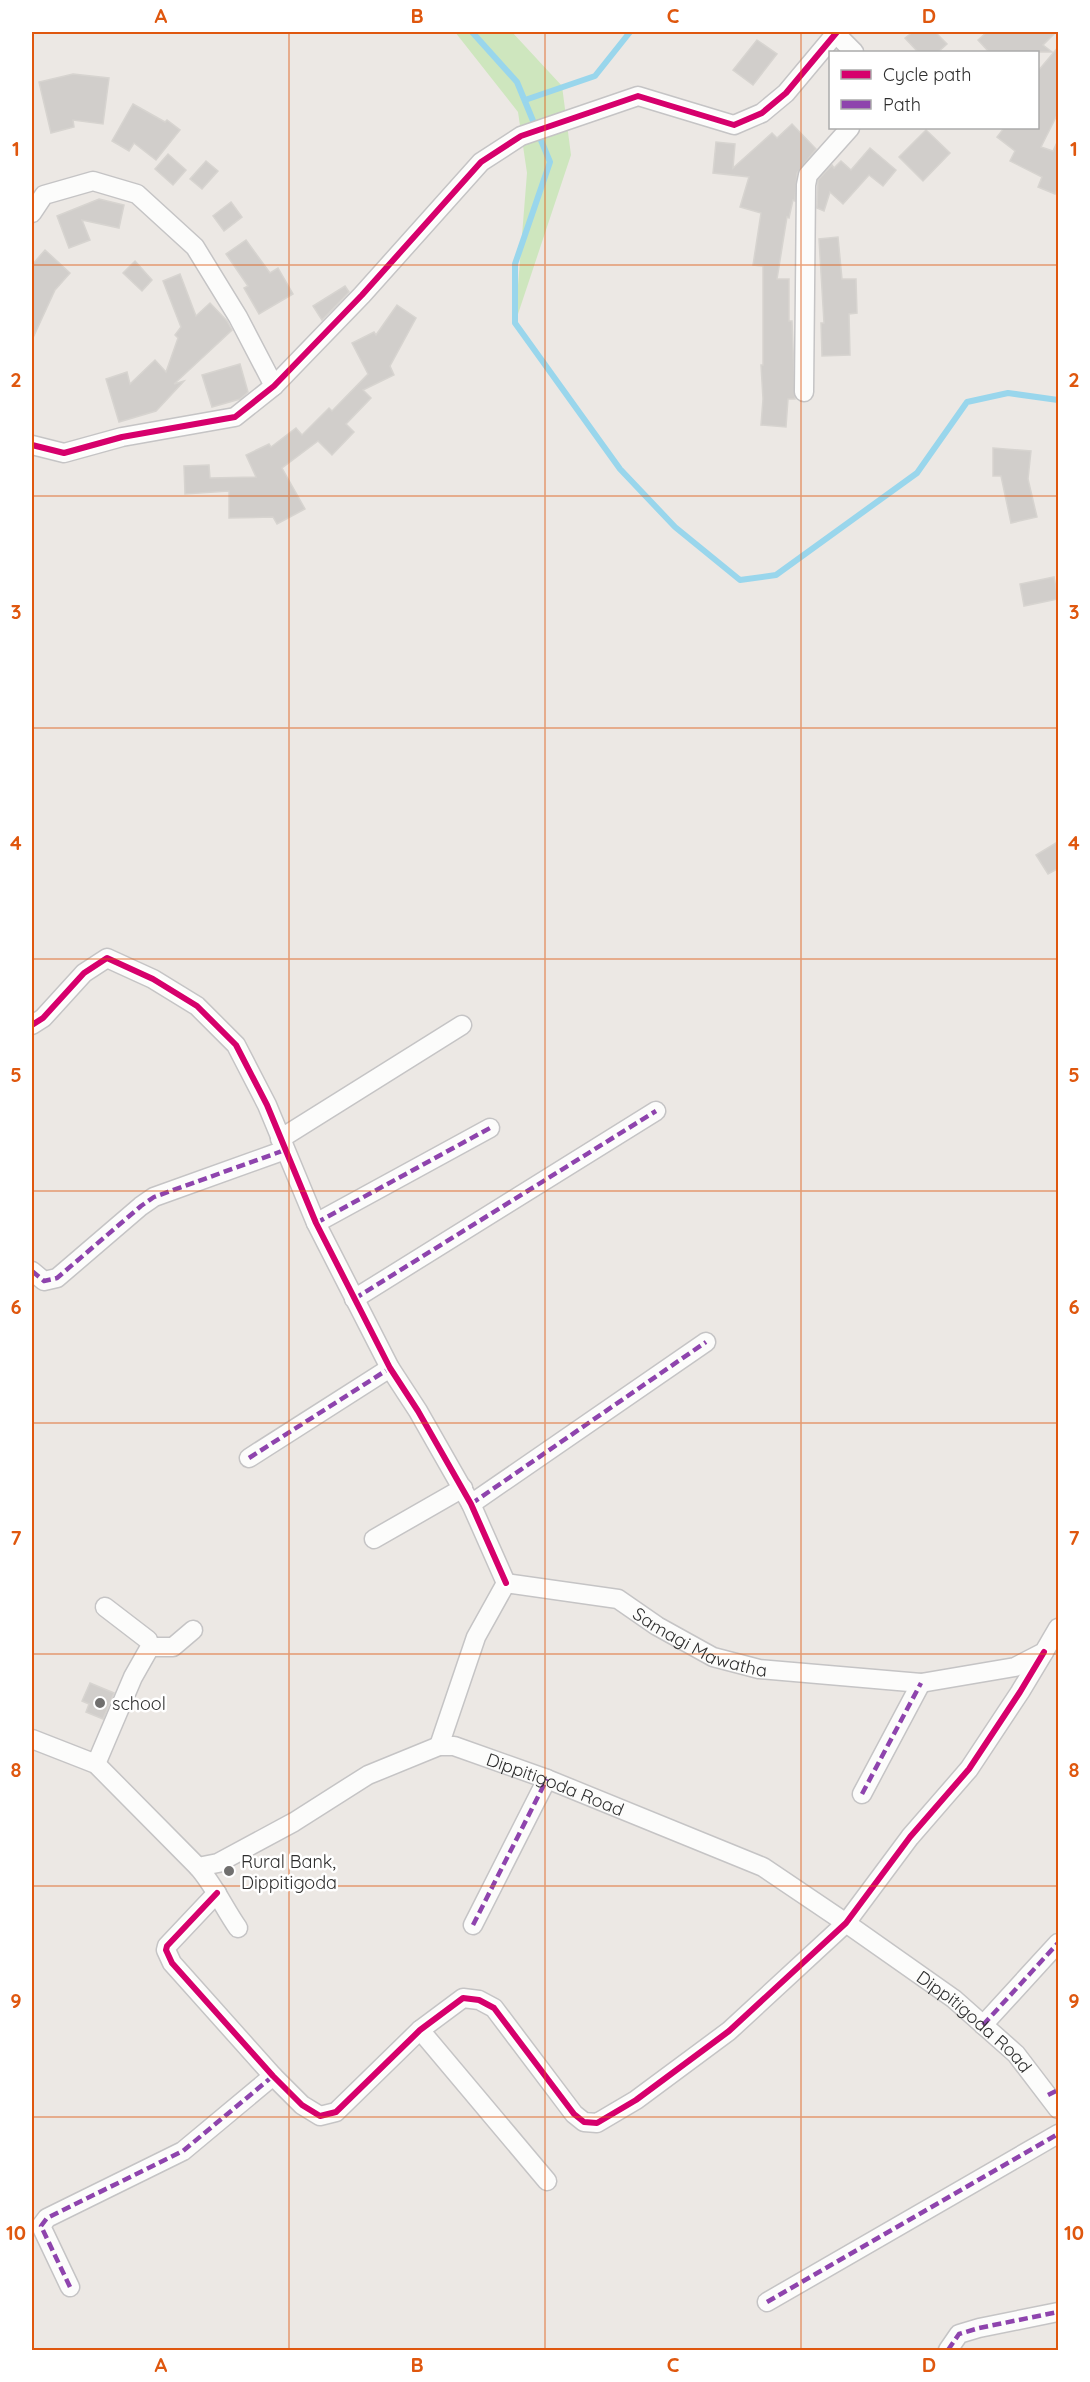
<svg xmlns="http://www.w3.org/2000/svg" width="1090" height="2382" viewBox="0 0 1090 2382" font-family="Quicksand,sans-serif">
<rect width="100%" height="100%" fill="#ece8e4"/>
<polygon fill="#cee6be" points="455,32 512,32 562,86 571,155 515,323 527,173 518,112"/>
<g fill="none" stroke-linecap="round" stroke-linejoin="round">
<g stroke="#99d6ec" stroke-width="6">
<polyline points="472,32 517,82 550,162 515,264 515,323 620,469 675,527 740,580 776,575 917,473 967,402 1008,393 1058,400"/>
<polyline points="525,100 595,76 630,32"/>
</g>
</g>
<g fill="#d1cecb" stroke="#d7d4d0" stroke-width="1.5">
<polygon points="913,32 935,32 947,44 938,52 918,52 905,38"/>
<polygon points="987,32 1056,32 1043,45 1052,52 989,52 978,40"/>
<polygon points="757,40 777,54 753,85 733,70"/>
<polygon points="1059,46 1059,111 1041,147 1053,151 1059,138 1059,185 1055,194 1038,187 1042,177 1010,161 1015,151 997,137 1004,128 1038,128 1038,71"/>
<polygon points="73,74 109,78 103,124 73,120 74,127 51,133 39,82"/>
<polygon points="133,104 165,122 167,120 180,130 156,160 134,143 129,151 112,141"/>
<polygon points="792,124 816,149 797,173 795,201 793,200 789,218 787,217 777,279 789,279 789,321 792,321 795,399 788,399 786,427 761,425 763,399 761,365 763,365 763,266 753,265 761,213 740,207 749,177 713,173 716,142 735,144 733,168 772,133 777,138"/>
<polygon points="926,130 950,153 923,181 899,157"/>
<polygon points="870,148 896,170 883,186 869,175 843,204 830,192 824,211 817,208 818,180 832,165 834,168 841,161 851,170"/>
<polygon points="168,154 186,170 173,185 155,169"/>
<polygon points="206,161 218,171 202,189 190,179"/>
<polygon points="99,199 124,205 119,228 82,220 90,240 69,248 57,216"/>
<polygon points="231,202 242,217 224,231 213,216"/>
<polygon points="838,237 842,279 856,279 857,313 849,314 850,355 822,356 821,323 824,323 819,239"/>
<polygon points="246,240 270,273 278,268 293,294 259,314 244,288 248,286 226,254"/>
<polygon points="45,250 70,273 55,290 32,340 32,265"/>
<polygon points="135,261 152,280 142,291 123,273"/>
<polygon points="180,274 196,316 210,303 227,321 232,330 174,384 184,381 156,411 119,422 106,379 127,372 130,384 155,360 166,372 178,338 175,335 181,327 163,281"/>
<polygon points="345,286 349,292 322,320 313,306"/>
<polygon points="397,305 416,318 390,366 394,375 363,390 371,398 346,424 354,432 332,455 318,441 282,468 305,509 277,524 273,517 229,518 229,491 185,494 184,466 209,465 210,478 256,477 246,455 269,444 271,447 296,428 302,435 329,408 332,411 368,374 352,343 374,332 376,335"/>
<polygon points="240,364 248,392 240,399 212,407 202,375"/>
<polygon points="993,448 1031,451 1028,479 1037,517 1011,523 1001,476 993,476"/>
<polygon points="1054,577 1058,599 1024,606 1020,584"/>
<polygon points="1059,841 1059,868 1048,874 1036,855"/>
<polygon points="90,1683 114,1693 103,1719 86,1712 89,1704 82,1701"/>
</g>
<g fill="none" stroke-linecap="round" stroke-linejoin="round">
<g stroke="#c5c4c5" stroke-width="21">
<g id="minor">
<polyline points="835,33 854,52"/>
<polyline points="32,213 44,195 93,181 137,194 195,247 238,317 274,386"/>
<polyline points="804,392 806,185 808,175 850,128"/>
<polyline points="32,445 64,453 122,437 235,417 274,386 362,295 481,162 521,136 638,96 734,125 762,113 786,93 837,32"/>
<polyline points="32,1025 43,1018 84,973 107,958 153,979 197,1006 236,1045 267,1105 316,1223 390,1368 418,1411 471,1504 506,1583"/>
<polyline points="280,1139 462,1025"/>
<polyline points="316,1223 490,1128"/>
<polyline points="32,1271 44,1281 57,1278 141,1206 154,1197 285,1150"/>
<polyline points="354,1299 656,1111"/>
<polyline points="249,1458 390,1368"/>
<polyline points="471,1504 706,1342"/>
<polyline points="374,1539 463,1488"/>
<polyline points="150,1647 173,1647 193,1630"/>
<path id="s1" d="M32,1739L96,1764L198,1867L218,1863L294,1822L368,1775L439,1746H454L547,1779L763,1867L846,1923L954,1999L1016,2054L1058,2109"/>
<path id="s2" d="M439,1746L476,1637L506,1583L618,1599L657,1626L713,1657L759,1669L921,1683L1015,1667L1044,1652L1058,1628"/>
<polyline points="96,1764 133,1677 150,1647 148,1640 105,1607"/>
<polyline points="862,1794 921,1683"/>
<path d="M198,1867C214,1885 224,1908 238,1928"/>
<polyline points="217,1893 167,1946 166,1950 172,1963 273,2076 302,2105 320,2116 336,2112 420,2030 463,1998 479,2000 494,2008 574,2114 584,2122 597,2123 636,2100 729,2031 846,1923 910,1837 969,1769 1020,1692 1044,1652"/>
<polyline points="473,1925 547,1779"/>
<polyline points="983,2025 1058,1943"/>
<polyline points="420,2030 547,2181"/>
<polyline points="70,2287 41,2226 47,2218 183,2151 273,2076"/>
<polyline points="767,2302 1058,2134"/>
<polyline points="948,2350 959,2334 979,2328 1058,2312"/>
</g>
</g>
<use href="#minor" stroke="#fcfcfb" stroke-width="18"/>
<g stroke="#8e44ad" stroke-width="4.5" stroke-dasharray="9 4.5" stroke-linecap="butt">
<polyline points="316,1223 490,1128"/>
<polyline points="32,1271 44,1281 57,1278 141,1206 154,1197 285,1150"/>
<polyline points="354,1299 656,1111"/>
<polyline points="249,1458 390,1368"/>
<polyline points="471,1504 706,1342"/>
<polyline points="862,1794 921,1683"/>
<polyline points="473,1925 547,1779"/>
<polyline points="983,2025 1058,1943"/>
<polyline points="1048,2095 1058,2090"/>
<polyline points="70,2287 41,2226 47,2218 183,2151 273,2076"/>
<polyline points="767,2302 1058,2134"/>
<polyline points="948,2350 959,2334 979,2328 1058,2312"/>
</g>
<g stroke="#fff" stroke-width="10">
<g id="cycleway">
<polyline points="32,445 64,453 122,437 235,417 274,386 362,295 481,162 521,136 638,96 734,125 762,113 786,93 837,32"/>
<polyline points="32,1025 43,1018 84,973 107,958 153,979 197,1006 236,1045 267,1105 316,1223 390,1368 418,1411 471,1504 506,1583"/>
<polyline points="217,1893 167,1946 166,1950 172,1963 273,2076 302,2105 320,2116 336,2112 420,2030 463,1998 479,2000 494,2008 574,2114 584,2122 597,2123 636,2100 729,2031 846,1923 910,1837 969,1769 1020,1692 1044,1652"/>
</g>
</g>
<use href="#cycleway" stroke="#d6006c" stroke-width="6"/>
</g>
<path fill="none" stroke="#df570e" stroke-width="1.5" stroke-opacity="0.55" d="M289,32V2350M545,32V2350M801,32V2350M32,265H1058M32,496H1058M32,728H1058M32,959H1058M32,1191H1058M32,1423H1058M32,1654H1058M32,1886H1058M32,2117H1058"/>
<g fill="#706f6e" stroke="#fff" stroke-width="2">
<circle cx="100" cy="1703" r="6"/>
<circle cx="229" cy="1871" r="6"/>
</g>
<g text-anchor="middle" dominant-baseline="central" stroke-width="5" stroke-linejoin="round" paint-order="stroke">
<g font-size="18" fill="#2e2e2e" stroke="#fff">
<text stroke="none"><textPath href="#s2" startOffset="384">Samagi Mawatha</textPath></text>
<text stroke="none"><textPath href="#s1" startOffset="608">Dippitigoda Road</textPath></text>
<text stroke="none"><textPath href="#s1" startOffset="1094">Dippitigoda Road</textPath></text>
</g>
<g font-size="18" fill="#2e2e2e" stroke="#fff" text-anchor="start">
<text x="112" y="1703">school</text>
<text x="241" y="1861">Rural Bank,<tspan x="241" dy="21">Dippitigoda</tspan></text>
</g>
</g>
<rect width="1090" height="2382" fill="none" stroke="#ffffff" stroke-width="66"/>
<rect x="829" y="51" width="210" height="78" fill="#ffffff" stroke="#ababab" stroke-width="1.5"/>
<rect x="841" y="70" width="30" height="9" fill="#d6006c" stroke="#ababab" stroke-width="1.5"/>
<text x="883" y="81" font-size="18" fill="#2e2e2e">Cycle path</text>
<rect x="841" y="100" width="30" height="9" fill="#8e44ad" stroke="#ababab" stroke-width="1.5"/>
<text x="883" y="111" font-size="18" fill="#2e2e2e">Path</text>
<rect x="33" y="33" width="1024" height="2316" fill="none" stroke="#df570e" stroke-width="2"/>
<g font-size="20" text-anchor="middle" font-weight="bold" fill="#df570e">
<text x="161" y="23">A</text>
<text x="417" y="23">B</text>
<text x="673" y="23">C</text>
<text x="929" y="23">D</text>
<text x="16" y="156">1</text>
<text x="1074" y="156">1</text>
<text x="16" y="387">2</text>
<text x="1074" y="387">2</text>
<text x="16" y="619">3</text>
<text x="1074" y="619">3</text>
<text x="16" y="850">4</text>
<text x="1074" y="850">4</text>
<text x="16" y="1082">5</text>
<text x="1074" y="1082">5</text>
<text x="16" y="1314">6</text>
<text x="1074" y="1314">6</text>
<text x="16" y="1545">7</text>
<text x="1074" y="1545">7</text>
<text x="16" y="1777">8</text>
<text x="1074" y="1777">8</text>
<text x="16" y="2008">9</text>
<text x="1074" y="2008">9</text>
<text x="16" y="2240">10</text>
<text x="1074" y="2240">10</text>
<text x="161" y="2372">A</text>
<text x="417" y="2372">B</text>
<text x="673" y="2372">C</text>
<text x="929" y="2372">D</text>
</g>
</svg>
